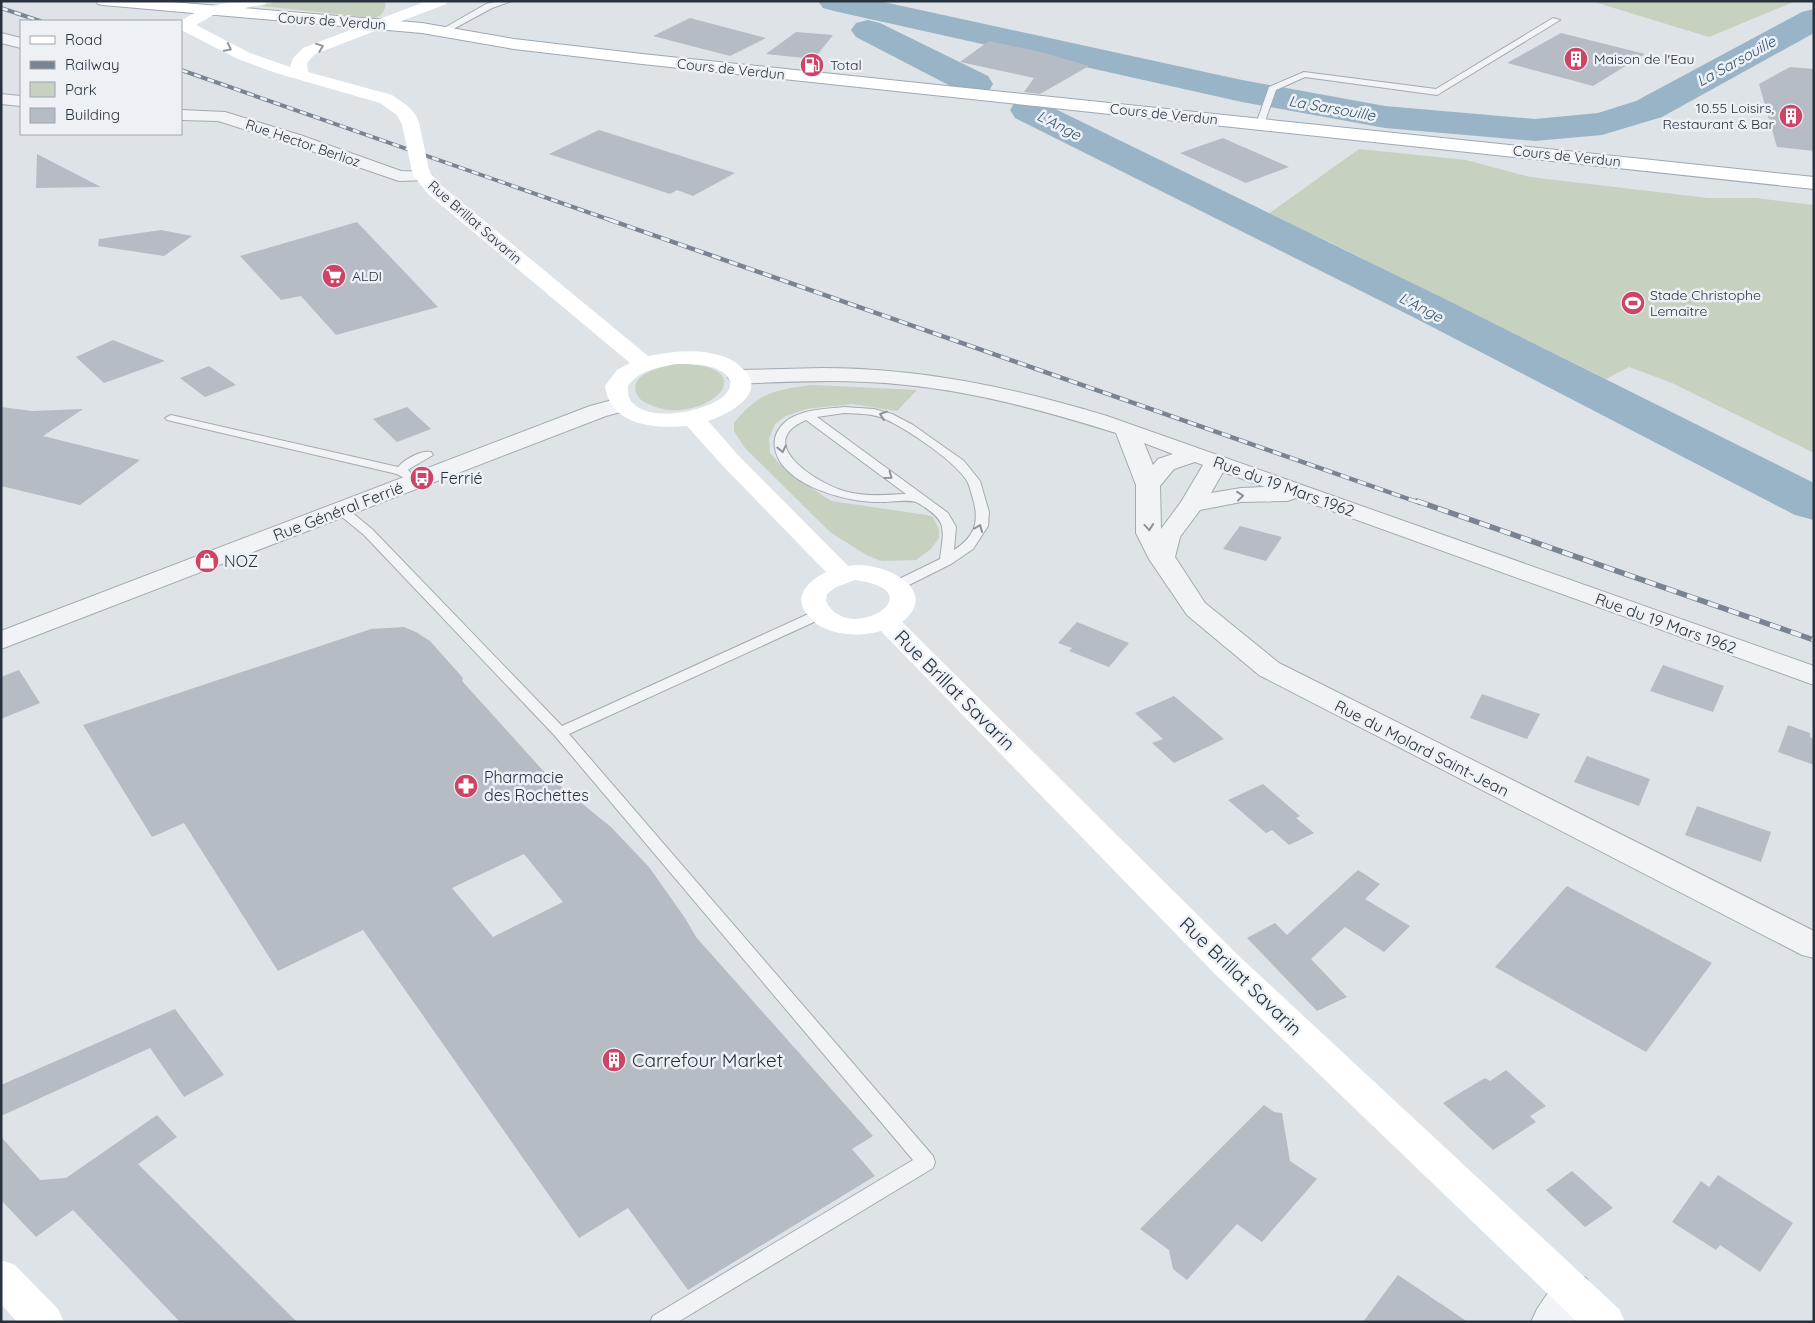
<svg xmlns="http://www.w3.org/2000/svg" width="1815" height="1323" viewBox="0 0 1815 1323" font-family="Quicksand,sans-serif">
<rect width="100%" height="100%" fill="#dee3e7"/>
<g fill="#c6d1bf">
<path d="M278,1H385C387,9 382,16 374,18L261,6Z"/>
<polygon points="1591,1 1796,1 1709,37"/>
<polygon points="1359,149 1466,160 1530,177 1708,198 1756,198 1814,205 1814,453 1672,383 1629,367 1606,379 1321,238 1284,226 1264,217"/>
<path d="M682,363C769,368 703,426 653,406C646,403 638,400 636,392C630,371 669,365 682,363Z"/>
<path d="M812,385L917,390L897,411L852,404L806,409L786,416L775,424L769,439L770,453L785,470L831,501L927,515L933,517L939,529V538L931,549L916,560L882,561L868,556L830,532L745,448L734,431V423C759,392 774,390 812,385Z"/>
</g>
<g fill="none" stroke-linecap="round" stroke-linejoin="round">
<g fill="#99b4c7" fill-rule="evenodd">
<polygon points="818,1 879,1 1242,80 1385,106 1535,119 1598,113 1636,101 1802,12 1814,9 1814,33 1662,117 1602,135 1535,141 1385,128 1242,102 834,11 823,8"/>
<polygon points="868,20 880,23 988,76 993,84 988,92 975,95 962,92 856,37 851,30 856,23"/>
<polygon points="1028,99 1041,102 1441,297 1814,483 1814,520 1795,515 1409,315 1015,118 1010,110 1015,102"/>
</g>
</g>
<g fill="#b5bcc4" fill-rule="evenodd">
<polygon points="690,18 766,38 730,56 653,36"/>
<polygon points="796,32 833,35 814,59 766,54"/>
<polygon points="1561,33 1645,54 1593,86 1507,63"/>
<polygon points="989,41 1041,52 1089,66 1040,94 1024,92 1034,78 960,62"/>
<polygon points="1790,67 1814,69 1814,151 1777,147 1759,84"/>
<polygon points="599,130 735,173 693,196 677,190 670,194 549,154"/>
<polygon points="1223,138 1232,142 1289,167 1246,183 1180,153"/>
<polygon points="37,154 101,187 36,188"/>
<polygon points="357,222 438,307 336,335 301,296 281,300 240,256"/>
<polygon points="161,230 192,236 164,256 98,246 99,239"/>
<polygon points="113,340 165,361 104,383 76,357"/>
<polygon points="209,366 236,385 205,397 180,378"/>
<polygon points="1,407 32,411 83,409 43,436 140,460 80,505 1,486"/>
<polygon points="407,407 431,429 397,442 373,419"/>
<polygon points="1240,526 1282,537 1266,561 1223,549"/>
<polygon points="1077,622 1129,643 1109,667 1069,651 1072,648 1058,643"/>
<path d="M404,627L416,632L430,641L463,678L462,681L547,775L611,827L649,867L685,918L696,937L873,1136L852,1149L875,1176L688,1290L628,1208L579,1238L363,930L278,971L184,823L152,837L83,725L371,629ZM524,854L563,902L493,937L452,888Z"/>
<polygon points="1663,665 1724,686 1713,712 1650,691"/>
<polygon points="19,670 40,703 1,719 1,677"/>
<polygon points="1482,694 1540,714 1527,739 1470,718"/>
<polygon points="1174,696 1224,739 1174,763 1152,743 1163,739 1135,713"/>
<polygon points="1788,725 1810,733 1810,737 1814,739 1814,765 1778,752"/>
<polygon points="1587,756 1650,779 1639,806 1574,782"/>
<polygon points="1263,784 1300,816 1296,818 1314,833 1289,845 1272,830 1266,833 1228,800"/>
<polygon points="1697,806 1771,832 1761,862 1685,835"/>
<polygon points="1358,870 1380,884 1365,899 1410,926 1384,952 1345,927 1311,959 1347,997 1317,1011 1247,938 1275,923 1287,935"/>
<polygon points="1567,886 1712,963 1646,1052 1495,967"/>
<polygon points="175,1009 224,1075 184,1097 150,1048 1,1116 1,1085"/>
<polygon points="1506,1070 1546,1106 1530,1116 1536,1122 1493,1150 1443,1103 1485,1078 1490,1081"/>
<polygon points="1264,1105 1274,1112 1282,1113 1290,1161 1317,1179 1262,1242 1237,1224 1187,1280 1173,1269 1169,1250 1140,1229"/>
<polygon points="157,1115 177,1137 138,1164 297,1322 180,1322 73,1210 36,1237 1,1200 1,1137 40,1180 66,1178"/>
<polygon points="1572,1171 1613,1208 1585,1227 1546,1190"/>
<polygon points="1718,1175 1793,1223 1760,1272 1720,1245 1716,1250 1672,1222 1701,1181 1709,1187"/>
<polygon points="1398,1275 1468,1322 1363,1322"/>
</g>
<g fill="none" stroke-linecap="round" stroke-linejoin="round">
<g stroke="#a3aab1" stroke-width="2">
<g id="service">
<polygon points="498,1 512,1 492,8 446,33 439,31 486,4"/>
<polygon points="1553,18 1560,20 1437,95 1305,77 1276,90 1264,124 1260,127 1256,124 1269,87 1304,72 1436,89"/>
<path d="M844,407L874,409L892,414L913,425L964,461L980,481L989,512L988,526L973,549L951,564L903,588H893L891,585L893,582L940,559C944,527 948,521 918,503C911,498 886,503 877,502C846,502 781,485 775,448C773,436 779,426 789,419C805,409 826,409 844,407ZM844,413C858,414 873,413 885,419C907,429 955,461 967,481C970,486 971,493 973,499C980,523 974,537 954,550L956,527L948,513L817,417ZM806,420L906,494C886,495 864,497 844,491C817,483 752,443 806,420Z"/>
<path d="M171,415L398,467C405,459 421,450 431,452L433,455L409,469L408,470L414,476L408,480L397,474L167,420L165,418Z"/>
<polygon points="340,505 344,506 372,529 562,726 815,611 825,611 827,614 825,617 569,734 933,1156 935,1162 933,1168 678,1322 650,1322 653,1316 913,1160 555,736 364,535 336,512 334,509 336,506"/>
</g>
</g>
<g stroke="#a3aab1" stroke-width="2">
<g id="minor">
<polygon points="1,33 21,38 21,48 1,43"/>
<polygon points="1,94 21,96 21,106 1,104"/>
<polygon points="181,110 225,112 300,135 401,171 429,172 432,176 429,180 399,181 288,143 218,121 181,120"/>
<path d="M823,368C921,368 1014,388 1107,416L1814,666V685L1296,498L1287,501L1241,502L1200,510L1180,537L1175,557L1205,603L1279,663L1814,931V958L1802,955L1259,675L1187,615L1149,559L1136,533V485L1116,433C1048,412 978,392 906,385C850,379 795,381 739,384L731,382L728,377L731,372L739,370ZM1144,443L1173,454L1158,459L1153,465ZM1195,462L1203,465L1181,502L1161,529L1160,486L1174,469ZM1223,472L1265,487L1241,488L1211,493Z"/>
<polygon points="620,398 628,400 631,405 628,410 606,416 1,649 1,631 590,406"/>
<polygon points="1572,1273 1586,1278 1592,1291 1574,1322 1531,1322 1537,1309 1558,1278"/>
</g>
</g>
<g stroke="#9da8b3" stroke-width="2">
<polygon id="primary" points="96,1 159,1 422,23 514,39 642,54 1814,177 1814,189 642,64 514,49 422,33 103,5 98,4"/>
</g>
<use href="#service" fill="#f1f3f6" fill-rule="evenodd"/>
<use href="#minor" fill="#f1f3f6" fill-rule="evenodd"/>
<g fill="#fff" fill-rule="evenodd">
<polygon points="235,1 267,1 265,4 260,5 213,15 196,25 250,53 290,67 293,58 303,48 427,1 448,1 446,4 315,54 307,63 308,72 392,95 409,107 417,117 420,126 417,130 411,131 405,130 397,115 380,103 276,73 238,59 181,30 181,21 175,21 184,19 203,8"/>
<path d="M420,163L426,164L432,175L442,186L648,356C675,351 699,348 725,357C733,360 738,364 744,370C768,393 728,415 708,421L738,455L848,566C879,559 944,589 902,622L1240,957L1619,1309L1625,1322H1577L1216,975L881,631C863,636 841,636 824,628C818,626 813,621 809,616C791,598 808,581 826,572L722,465L687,426C656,429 610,426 605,386L617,370L630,363L428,194L414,176L411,168L414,164ZM675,364C690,364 725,363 730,382C731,387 728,392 724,396C705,412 644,425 629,398C628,395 628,390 628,386C638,371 657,368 675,364ZM855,580C939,591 847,647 826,601L827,594L836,587Z"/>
<polygon points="1,1260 15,1265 58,1309 64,1322 17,1322 1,1304"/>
</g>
<use href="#primary" fill="#fff" fill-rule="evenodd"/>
<g stroke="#788491" stroke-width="4">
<g id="rail-far2">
<polyline points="1,8 40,21"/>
<polyline points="181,70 613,221"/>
</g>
</g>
<g stroke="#788491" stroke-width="4.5">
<polyline id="rail-far1" points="610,220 1420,503"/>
</g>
<g stroke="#788491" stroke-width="5.5">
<polyline id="rail" points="1417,501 1814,640"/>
</g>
<use href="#rail-far2" stroke="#edf1f5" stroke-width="2.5" stroke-dasharray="7" stroke-linecap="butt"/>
<use href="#rail-far1" stroke="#edf1f5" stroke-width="3" stroke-dasharray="9" stroke-linecap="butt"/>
<use href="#rail" stroke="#edf1f5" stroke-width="4" stroke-dasharray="11" stroke-linecap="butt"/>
<polyline stroke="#fff" stroke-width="17" points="411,126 420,168"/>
</g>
<defs><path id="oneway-chevron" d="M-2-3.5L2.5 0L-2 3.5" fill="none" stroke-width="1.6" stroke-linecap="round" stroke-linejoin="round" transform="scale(1.25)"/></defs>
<g stroke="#93989e">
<use href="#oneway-chevron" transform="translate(320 47) rotate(-21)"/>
<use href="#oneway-chevron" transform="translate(228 48) rotate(27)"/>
</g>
<g stroke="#8c929a">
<use href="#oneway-chevron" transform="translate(883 415) rotate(-161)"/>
<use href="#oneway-chevron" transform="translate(782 449) rotate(77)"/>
<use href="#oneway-chevron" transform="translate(889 476) rotate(36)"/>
<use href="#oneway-chevron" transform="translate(1240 496) rotate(-6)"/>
<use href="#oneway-chevron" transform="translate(1149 527) rotate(85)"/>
<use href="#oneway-chevron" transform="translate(979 528) rotate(-67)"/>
</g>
<defs>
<g id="building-disc" transform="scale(1.25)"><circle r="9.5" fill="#c46" stroke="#edf1f5"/><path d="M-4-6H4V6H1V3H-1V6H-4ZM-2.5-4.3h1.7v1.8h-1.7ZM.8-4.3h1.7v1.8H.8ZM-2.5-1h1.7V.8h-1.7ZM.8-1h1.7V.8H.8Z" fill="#fff"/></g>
<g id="fuel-disc" transform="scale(1.25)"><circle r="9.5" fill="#c46" stroke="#edf1f5"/><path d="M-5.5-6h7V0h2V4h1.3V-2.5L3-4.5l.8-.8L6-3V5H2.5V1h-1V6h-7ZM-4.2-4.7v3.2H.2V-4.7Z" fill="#fff"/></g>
<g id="supermarket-disc" transform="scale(1.25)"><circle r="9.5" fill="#c46" stroke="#edf1f5"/><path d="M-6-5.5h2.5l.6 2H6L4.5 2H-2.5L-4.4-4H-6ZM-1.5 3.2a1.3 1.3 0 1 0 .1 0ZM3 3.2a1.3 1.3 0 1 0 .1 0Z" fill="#fff"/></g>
<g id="stadium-disc" transform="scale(1.25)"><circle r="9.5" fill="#c46" stroke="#edf1f5"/><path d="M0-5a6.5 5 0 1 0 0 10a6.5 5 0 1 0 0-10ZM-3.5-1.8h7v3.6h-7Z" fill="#fff"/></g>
<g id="bus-disc" transform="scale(1.25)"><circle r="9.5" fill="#c46" stroke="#edf1f5"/><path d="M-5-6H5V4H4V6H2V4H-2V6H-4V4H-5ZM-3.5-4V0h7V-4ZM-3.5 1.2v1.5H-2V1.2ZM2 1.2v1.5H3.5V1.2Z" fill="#fff"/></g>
<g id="shop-disc" transform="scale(1.25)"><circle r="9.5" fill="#c46" stroke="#edf1f5"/><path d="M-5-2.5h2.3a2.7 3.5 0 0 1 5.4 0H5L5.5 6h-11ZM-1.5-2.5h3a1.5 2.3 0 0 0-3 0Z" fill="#fff"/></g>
<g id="pharmacy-disc" transform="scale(1.25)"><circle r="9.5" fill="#c46" stroke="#edf1f5"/><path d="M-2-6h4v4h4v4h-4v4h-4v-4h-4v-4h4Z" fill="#fff"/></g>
</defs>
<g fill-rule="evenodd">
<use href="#building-disc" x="1576" y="59"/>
<use href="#fuel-disc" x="812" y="65"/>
<use href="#building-disc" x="1791" y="116"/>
<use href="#supermarket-disc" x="334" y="276"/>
<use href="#stadium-disc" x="1633" y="303"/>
<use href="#bus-disc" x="422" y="478"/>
<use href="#shop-disc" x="207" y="561"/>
<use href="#pharmacy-disc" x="466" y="786"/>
<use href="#building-disc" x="614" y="1060"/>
</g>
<g text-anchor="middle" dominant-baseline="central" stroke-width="5" stroke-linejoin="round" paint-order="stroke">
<g font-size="14" fill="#27323e" stroke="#edf1f5">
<text transform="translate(332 21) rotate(4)">Cours de Verdun</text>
<text transform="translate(731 69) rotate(6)">Cours de Verdun</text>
<text transform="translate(1164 114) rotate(6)">Cours de Verdun</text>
<text transform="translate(303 143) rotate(19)">Rue Hector Berlioz</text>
<text transform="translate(1567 156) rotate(6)">Cours de Verdun</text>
<text transform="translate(475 222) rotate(41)">Rue Brillat Savarin</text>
</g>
<g font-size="14" fill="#27323e" stroke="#edf1f5" text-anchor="start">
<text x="1594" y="59">Maison de l'Eau</text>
<text x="830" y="65">Total</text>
<text x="1774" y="108" text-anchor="end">10.55 Loisirs,<tspan x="1774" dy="16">Restaurant &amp; Bar</tspan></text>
<text x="352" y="276">ALDI</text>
<text x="1650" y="295">Stade Christophe<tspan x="1650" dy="16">Lemaitre</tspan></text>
</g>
<g font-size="15" font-style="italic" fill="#325571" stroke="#edf1f5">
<text transform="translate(1736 61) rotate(-29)">La Sarsouille</text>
<text transform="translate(1332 108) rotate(10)">La Sarsouille</text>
<text transform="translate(1059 125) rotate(27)">L'Ange</text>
<text transform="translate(1421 307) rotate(27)">L'Ange</text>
</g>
<g font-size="16" fill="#27323e" stroke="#edf1f5" text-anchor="start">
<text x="440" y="478">Ferrié</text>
<text x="224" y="561">NOZ</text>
<text x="484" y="777">Pharmacie<tspan x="484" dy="18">des Rochettes</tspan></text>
</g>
<g font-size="16" fill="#27323e" stroke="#edf1f5">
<text transform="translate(1284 486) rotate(20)">Rue du 19 Mars 1962</text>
<text transform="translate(338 511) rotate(-21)">Rue Général Ferrié</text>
<text transform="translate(1666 623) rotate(20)">Rue du 19 Mars 1962</text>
<text transform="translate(1422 748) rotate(27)">Rue du Molard Saint-Jean</text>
</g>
<g font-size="19" fill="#27323e" stroke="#edf1f5">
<text transform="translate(955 690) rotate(45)">Rue Brillat Savarin</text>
<text transform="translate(1241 976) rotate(44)">Rue Brillat Savarin</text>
</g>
<g font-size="19" fill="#27323e" stroke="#edf1f5" text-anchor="start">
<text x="632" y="1060">Carrefour Market</text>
</g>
</g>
<rect width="1815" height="1323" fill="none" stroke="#27323e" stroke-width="5"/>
<rect x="20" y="20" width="162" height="115" fill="#edf1f5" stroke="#9ea5ac"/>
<rect x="30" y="36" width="25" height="8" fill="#ffffff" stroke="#9ea5ac"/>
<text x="65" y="45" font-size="15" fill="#27323e">Road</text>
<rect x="30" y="61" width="25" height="8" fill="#788491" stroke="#9ea5ac"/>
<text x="65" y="70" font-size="15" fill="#27323e">Railway</text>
<rect x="30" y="82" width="25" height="15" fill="#c6d1bf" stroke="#9ea5ac"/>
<text x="65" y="95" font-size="15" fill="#27323e">Park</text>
<rect x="30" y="108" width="25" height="15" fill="#b5bcc4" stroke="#9ea5ac"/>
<text x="65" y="120" font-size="15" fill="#27323e">Building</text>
</svg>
